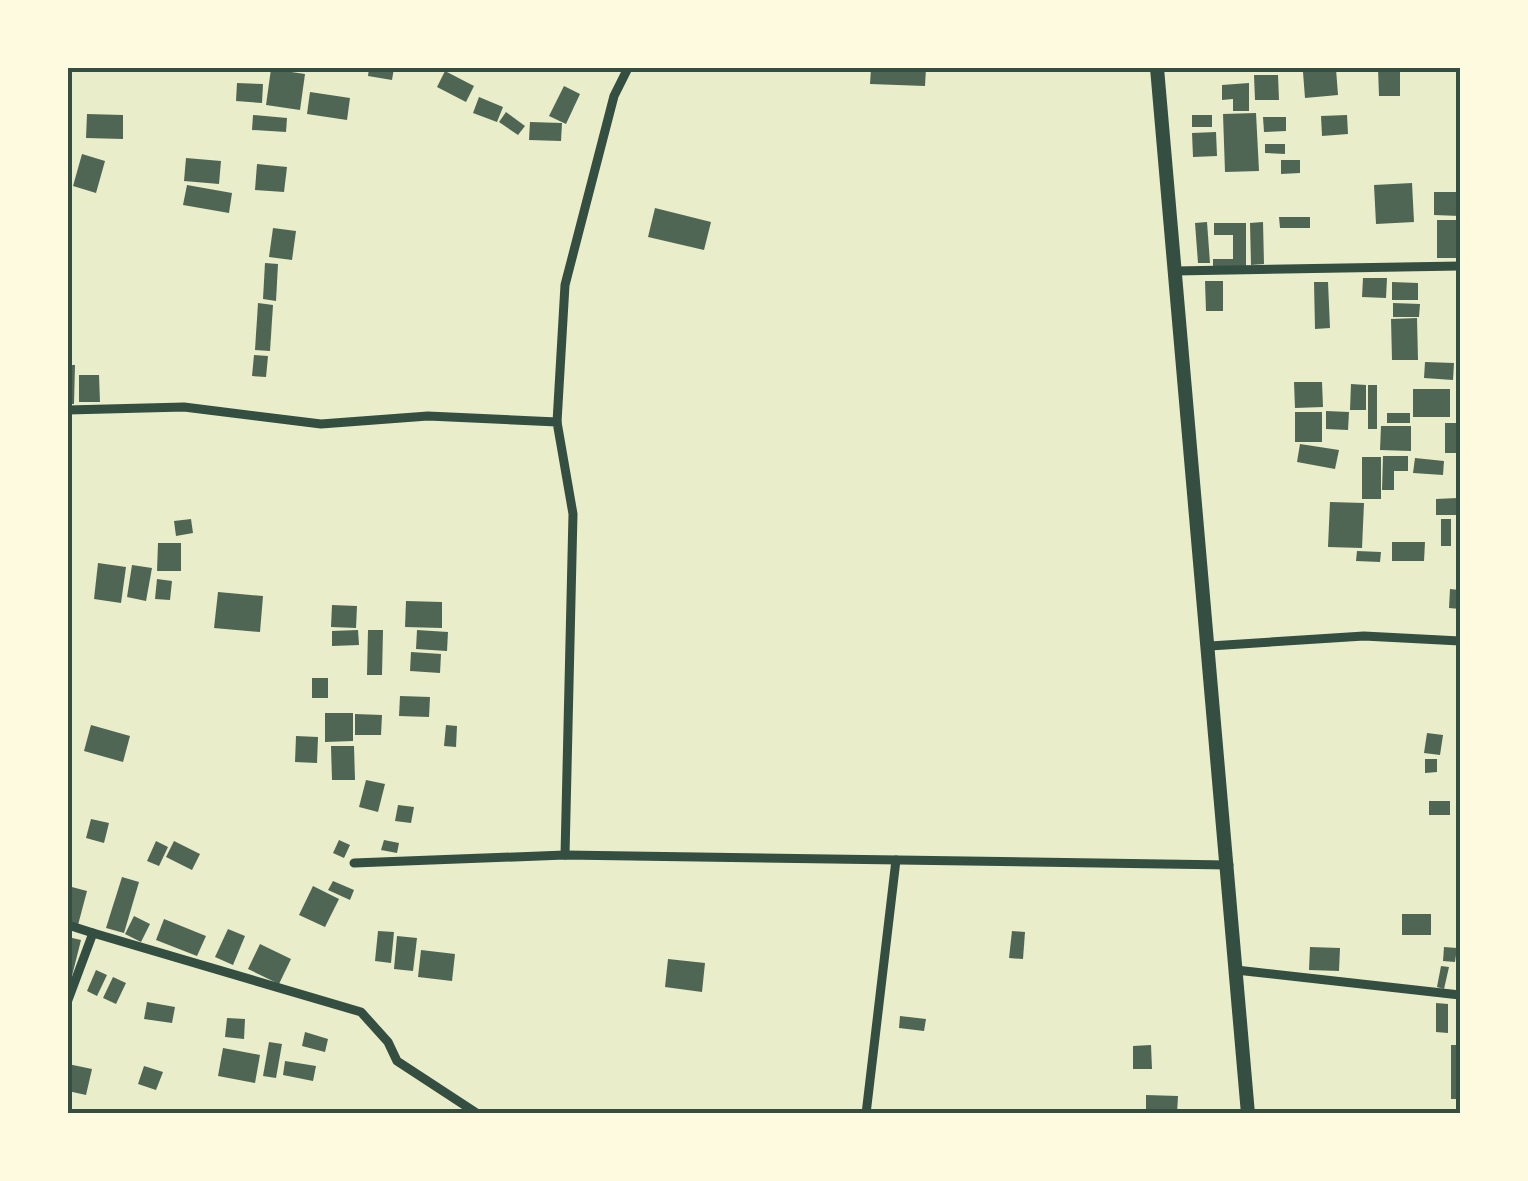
<svg xmlns="http://www.w3.org/2000/svg" width="1528" height="1181" viewBox="0 0 1528 1181" font-family="Manrope,sans-serif">
<rect width="100%" height="100%" fill="#e9edc9"/>
<g fill="#4f6655">
<polygon points="369,68 394,68 392,80 368,76"/>
<polygon points="871,68 926,68 925,86 870,84"/>
<polygon points="1378,68 1400,68 1400,96 1379,96"/>
<polygon points="271,69 305,74 300,110 266,105"/>
<polygon points="1336,69 1338,95 1305,98 1303,72"/>
<polygon points="445,71 474,86 466,102 437,87"/>
<polygon points="1254,75 1278,75 1279,100 1255,100"/>
<polygon points="237,83 263,84 262,103 236,101"/>
<polygon points="1249,83 1249,111 1233,111 1233,99 1222,100 1222,85"/>
<polygon points="564,86 580,94 566,124 549,116"/>
<polygon points="310,92 350,98 347,120 307,114"/>
<polygon points="479,97 503,107 497,122 473,113"/>
<polygon points="506,112 525,126 518,135 499,122"/>
<polygon points="1256,113 1259,171 1225,172 1223,114"/>
<polygon points="87,114 123,115 123,139 86,138"/>
<polygon points="253,115 287,118 286,132 252,130"/>
<rect x="1192" y="115" width="20" height="12"/>
<polygon points="1347,115 1348,134 1322,136 1321,116"/>
<polygon points="1263,117 1286,117 1286,131 1264,132"/>
<polygon points="530,122 562,123 561,141 529,140"/>
<polygon points="1216,132 1217,156 1193,157 1192,133"/>
<polygon points="1265,144 1285,144 1285,154 1265,153"/>
<polygon points="82,154 105,161 96,193 73,186"/>
<polygon points="186,158 221,161 219,184 184,181"/>
<polygon points="1281,160 1300,160 1300,173 1281,174"/>
<polygon points="257,164 287,167 284,192 255,190"/>
<polygon points="1412,183 1414,222 1376,224 1374,185"/>
<polygon points="187,185 232,193 229,213 183,205"/>
<polygon points="1434,192 1460,192 1460,216 1434,215"/>
<polygon points="655,208 711,222 704,250 648,237"/>
<polygon points="1279,217 1310,217 1310,228 1280,228"/>
<rect x="1437" y="220" width="23" height="38"/>
<polygon points="1207,222 1210,263 1198,263 1195,223"/>
<polygon points="1263,222 1264,264 1251,265 1250,223"/>
<polygon points="1214,223 1246,223 1246,268 1213,268 1213,259 1233,259 1233,235 1214,235"/>
<polygon points="273,228 296,231 292,260 269,257"/>
<polygon points="265,263 278,264 276,301 263,299"/>
<polygon points="1363,278 1387,278 1386,298 1362,297"/>
<polygon points="1205,281 1223,281 1223,311 1206,311"/>
<polygon points="1314,282 1328,282 1330,328 1315,329"/>
<polygon points="1392,282 1418,283 1418,300 1392,300"/>
<polygon points="258,303 273,305 270,351 255,350"/>
<polygon points="1393,303 1420,304 1419,317 1393,317"/>
<polygon points="1417,318 1418,360 1392,360 1391,319"/>
<polygon points="254,355 268,356 266,377 252,376"/>
<polygon points="1425,362 1454,363 1453,380 1424,378"/>
<polygon points="68,365 75,365 74,404 68,404"/>
<polygon points="79,375 99,375 100,402 79,402"/>
<polygon points="1294,382 1322,382 1323,407 1295,408"/>
<polygon points="1351,384 1366,385 1366,410 1350,410"/>
<rect x="1368" y="385" width="9" height="44"/>
<rect x="1413" y="389" width="37" height="28"/>
<polygon points="1326,411 1349,412 1348,430 1326,429"/>
<rect x="1295" y="412" width="27" height="30"/>
<rect x="1387" y="413" width="23" height="10"/>
<rect x="1445" y="423" width="15" height="30"/>
<polygon points="1381,426 1411,426 1411,451 1380,450"/>
<polygon points="1300,444 1339,450 1335,469 1297,462"/>
<polygon points="1383,456 1408,456 1408,471 1394,471 1394,490 1382,490"/>
<rect x="1362" y="457" width="19" height="42"/>
<polygon points="1415,458 1444,461 1443,475 1413,473"/>
<polygon points="1457,498 1457,515 1436,515 1436,499"/>
<polygon points="1330,502 1364,503 1362,548 1328,547"/>
<polygon points="191,519 193,533 176,536 174,521"/>
<rect x="1441" y="519" width="10" height="27"/>
<polygon points="1392,542 1425,542 1424,561 1392,561"/>
<polygon points="158,543 181,543 181,571 157,571"/>
<polygon points="1357,551 1381,552 1380,562 1356,561"/>
<polygon points="98,563 126,567 121,603 94,599"/>
<polygon points="132,565 152,568 146,601 127,597"/>
<polygon points="157,579 172,581 170,600 155,599"/>
<polygon points="1450,589 1460,590 1460,609 1449,608"/>
<polygon points="218,592 263,596 260,632 214,628"/>
<polygon points="406,601 442,602 442,628 405,627"/>
<polygon points="332,605 357,606 356,628 331,627"/>
<polygon points="358,630 359,645 332,646 332,631"/>
<polygon points="368,630 383,630 382,675 367,675"/>
<polygon points="417,630 448,632 447,651 416,649"/>
<polygon points="411,652 441,654 440,673 410,671"/>
<rect x="312" y="678" width="16" height="20"/>
<polygon points="400,696 430,697 429,717 399,716"/>
<polygon points="325,713 353,713 353,741 325,742"/>
<polygon points="355,714 382,715 381,735 355,735"/>
<polygon points="91,725 130,736 123,762 84,751"/>
<polygon points="446,725 457,726 456,747 444,746"/>
<polygon points="1427,733 1443,735 1440,755 1424,753"/>
<polygon points="296,736 318,737 317,763 295,762"/>
<polygon points="331,746 354,746 355,780 332,780"/>
<polygon points="1425,759 1437,759 1437,772 1425,773"/>
<polygon points="366,780 385,784 378,812 359,807"/>
<rect x="1429" y="801" width="21" height="14"/>
<polygon points="398,805 414,807 411,823 395,821"/>
<polygon points="91,819 109,823 104,843 86,838"/>
<polygon points="339,840 350,845 344,858 333,853"/>
<polygon points="384,840 399,843 397,853 381,850"/>
<polygon points="156,841 168,847 159,866 147,861"/>
<polygon points="174,841 200,854 192,870 166,857"/>
<polygon points="122,877 139,882 124,933 106,928"/>
<polygon points="333,881 354,890 350,900 328,890"/>
<polygon points="68,886 87,891 78,925 68,923"/>
<polygon points="313,886 339,899 325,927 299,915"/>
<rect x="1402" y="914" width="29" height="21"/>
<polygon points="134,916 150,924 141,942 125,934"/>
<polygon points="164,919 206,936 197,956 156,940"/>
<polygon points="228,929 245,936 233,965 215,957"/>
<polygon points="378,931 394,932 391,963 375,961"/>
<polygon points="1012,931 1025,932 1023,959 1009,958"/>
<polygon points="397,936 417,938 413,971 394,969"/>
<polygon points="68,937 81,940 71,980 68,979"/>
<polygon points="260,944 291,959 279,984 248,969"/>
<polygon points="1310,947 1340,948 1339,971 1309,970"/>
<polygon points="1444,947 1457,948 1455,962 1443,961"/>
<polygon points="421,950 455,954 452,981 418,977"/>
<polygon points="668,959 705,963 702,992 665,987"/>
<polygon points="1441,966 1449,967 1444,989 1437,987"/>
<polygon points="96,970 107,975 97,996 87,991"/>
<polygon points="113,977 126,983 116,1004 103,998"/>
<polygon points="147,1002 175,1007 172,1023 144,1019"/>
<polygon points="1436,1003 1448,1004 1448,1033 1436,1032"/>
<polygon points="900,1016 926,1019 924,1031 899,1028"/>
<polygon points="227,1018 245,1019 244,1039 225,1037"/>
<polygon points="305,1032 328,1039 325,1052 302,1046"/>
<polygon points="269,1042 282,1044 276,1078 263,1076"/>
<polygon points="1151,1045 1152,1069 1133,1069 1133,1046"/>
<rect x="1451" y="1045" width="9" height="54"/>
<polygon points="223,1048 260,1055 255,1083 218,1076"/>
<polygon points="285,1061 316,1066 313,1081 283,1075"/>
<polygon points="68,1064 92,1069 86,1095 68,1091"/>
<polygon points="144,1066 163,1072 156,1090 138,1084"/>
<polygon points="1146,1095 1178,1096 1177,1114 1146,1114"/>
</g>
<g fill="none" stroke-linecap="round" stroke-linejoin="round">
<g stroke="#344e41" stroke-width="9">
<polyline points="1175,271 1460,266"/>
<polyline points="68,410 184,407 321,424 428,416 557,422 573,514 565,855"/>
<polyline points="557,422 565,285 614,96 628,68"/>
<polyline points="1210,646 1364,636 1460,641"/>
<polyline points="354,863 565,855 1229,865"/>
<polyline points="68,925 93,933"/>
<polyline points="1236,970 1460,995"/>
<polyline points="68,1000 93,933 361,1012 388,1042 397,1061 478,1114"/>
<polyline points="866,1114 896,860"/>
</g>
<polyline stroke="#344e41" stroke-width="14" points="1157,68 1248,1114"/>
</g>
<rect width="1528" height="1181" fill="none" stroke="#fefae0" stroke-width="140"/>
<rect x="70" y="70" width="1388" height="1041" fill="none" stroke="#344e41" stroke-width="4"/>
</svg>
